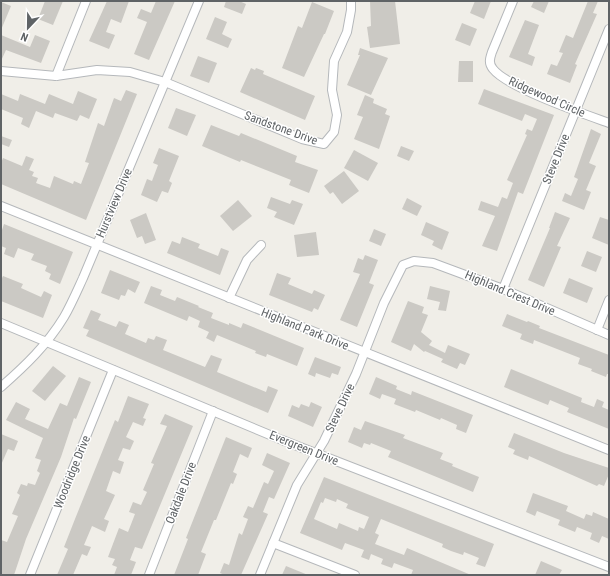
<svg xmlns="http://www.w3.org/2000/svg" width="610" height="576" viewBox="0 0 610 576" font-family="'Roboto Condensed',sans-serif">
<rect width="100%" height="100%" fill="#f0eee8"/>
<g fill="#cbc9c4" fill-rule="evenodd">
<polygon points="45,1 63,1 53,25 38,19"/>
<polygon points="107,1 129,1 121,23 111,19 106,32 115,35 109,49 89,41"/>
<polygon points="156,1 175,1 149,60 134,54 147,22 137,18 141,9 151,13"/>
<polygon points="226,1 239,1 246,4 242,14 224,7"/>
<polygon points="370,1 395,1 400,44 370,48 367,27 371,26"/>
<polygon points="475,1 491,1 484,19 470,13"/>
<polygon points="534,1 549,1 544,13 531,7"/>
<polygon points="588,1 598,1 593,13 597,14 575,64 577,65 570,83 547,74 551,64 557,66 563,53 559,52 566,35 573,38"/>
<polygon points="1,2 11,6 1,30"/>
<polygon points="312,2 334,11 325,34 324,34 304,77 282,68 298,26 302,28"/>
<polygon points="215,17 227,22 222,34 232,39 228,48 206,39"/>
<polygon points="525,20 539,25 528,54 535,57 532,66 509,57"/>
<polygon points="462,23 477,29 470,46 455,40"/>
<polygon points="1,35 30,47 35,35 50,41 41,63 6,50 1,61"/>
<polygon points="360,48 388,58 371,95 347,85 360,55 358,55"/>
<polygon points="198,56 217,63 209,83 190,76"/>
<polygon points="459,61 473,61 473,82 458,82"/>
<polygon points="251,68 255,70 256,68 264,71 263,74 315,96 305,120 240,92"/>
<polygon points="484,89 554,115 523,194 518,192 497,251 482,246 495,216 478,210 481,201 498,207 502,197 507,199 513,183 507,180 527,135 525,134 527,129 532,131 537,119 525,114 522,121 478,104"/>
<polygon points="126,90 137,94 86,220 1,184 1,163 3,158 22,166 26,156 34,159 29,170 34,172 32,176 38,178 36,183 50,188 54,176 73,184 74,181 81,184 89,163 85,162 98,123 104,126 114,98 121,101"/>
<polygon points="78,91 97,99 89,119 80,115 77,121 55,113 53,118 36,111 29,128 21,124 23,118 1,109 1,94 18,101 20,94 45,104 49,94 73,104"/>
<polygon points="365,95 374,99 373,103 387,109 385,114 390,116 379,149 354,139 363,117 357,115"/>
<polygon points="176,108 196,115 187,136 168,128"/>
<polygon points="211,125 239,136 241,133 297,156 295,162 318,170 309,193 289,185 291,180 241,160 240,162 202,146"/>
<polygon points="591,129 601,134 589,163 596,166 586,190 591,192 584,210 562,201 565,193 571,196 578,179 574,177"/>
<polygon points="1,136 12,140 9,147 1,144"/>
<polygon points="401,146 414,151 409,161 397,156"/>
<polygon points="159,148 179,156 169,181 172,183 168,193 162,191 157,202 141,195 147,179 152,181 158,165 153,163"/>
<polygon points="354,150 378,163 368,181 344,168"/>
<polygon points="344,171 359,191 342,204 333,192 330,194 324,186"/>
<polygon points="271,197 290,204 292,200 303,204 294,225 274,217 277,212 267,208"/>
<polygon points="407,198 422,206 417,216 402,209"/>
<polygon points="238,200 252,216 233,231 220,216"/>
<polygon points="555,212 570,218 557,246 561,247 544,287 528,280 550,228 549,228"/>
<polygon points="146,213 156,240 145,244 142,236 137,238 130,220"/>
<polygon points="600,217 609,220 609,245 592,238"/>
<polygon points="426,222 449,232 442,250 432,245 434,241 421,235"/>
<polygon points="4,224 73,252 60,284 49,279 51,274 45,271 47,266 31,260 34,254 18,248 14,258 4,254 6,248 1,246 1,233"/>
<polygon points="374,229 386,234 381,246 369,241"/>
<polygon points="316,232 319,255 297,257 294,235"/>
<polygon points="182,237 200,244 198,248 218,256 221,248 229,251 220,275 167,253 172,241 180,244"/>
<polygon points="587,251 602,257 596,272 581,266"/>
<polygon points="365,255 378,260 369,283 374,285 357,327 340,320 360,274 353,272 358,258 363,260"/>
<polygon points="110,270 140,282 135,293 128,289 125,296 121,295 119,300 101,293"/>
<polygon points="277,273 291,278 288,284 312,294 314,290 325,295 318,310 314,308 312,312 269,295"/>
<polygon points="3,276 23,284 21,288 41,297 44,291 52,295 43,318 1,301 1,280"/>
<polygon points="569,278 593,288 587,303 563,293"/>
<polygon points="151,286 162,290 160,295 175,301 177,297 199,306 198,307 213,313 211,318 229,325 229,323 241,328 243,323 304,348 297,366 267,354 266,357 255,353 256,351 217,335 214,342 206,338 209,332 198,327 200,321 189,316 187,321 144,303"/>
<polygon points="430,286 450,291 446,311 438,310 440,302 427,299"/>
<polygon points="408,301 424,307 422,313 428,315 421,332 432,341 429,345 445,353 448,345 470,354 465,365 460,363 457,369 441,362 443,359 425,351 424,352 414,344 411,351 391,342"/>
<polygon points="91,310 101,314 98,320 116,327 119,321 129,325 125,334 146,343 148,338 154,340 156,336 167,340 163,350 205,367 211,355 222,359 217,372 266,392 268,386 278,390 268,413 86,336 89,330 83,328"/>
<polygon points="507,314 527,322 528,321 540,326 539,328 609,355 609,374 607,374 606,377 591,371 592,369 578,364 580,358 534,340 533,344 520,339 522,334 502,326"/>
<polygon points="315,357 341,367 338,375 332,373 330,378 316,373 315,377 308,374"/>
<polygon points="53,366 66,376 45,401 32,391"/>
<polygon points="511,369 582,398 581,402 594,407 597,399 604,402 602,407 609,410 609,429 567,412 569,408 550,400 548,405 504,387"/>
<polygon points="79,377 91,382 76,419 74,418 61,457 26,539 14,575 1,575 1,540 7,542 18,516 12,514 20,495 17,493 21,484 27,486 28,483 35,485 40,473 37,471 41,460 35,458 43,438 6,420 16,402 30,409 25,419 48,429 60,403 67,406"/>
<polygon points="376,377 397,386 396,389 411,395 412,391 473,415 466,433 456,429 457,425 441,418 440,420 416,410 415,412 394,404 396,399 382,394 380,399 369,394"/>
<polygon points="128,396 149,404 143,418 146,419 143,426 133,422 126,437 134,441 130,450 123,448 118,460 124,462 120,474 113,471 106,491 115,495 104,519 109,521 105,532 92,526 84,545 91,547 87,556 82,554 73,575 57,575 68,549 64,547 75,519 115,420 118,422"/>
<polygon points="311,402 322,407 313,427 288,416 292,405 299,408 301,404 309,407"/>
<polygon points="165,414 193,426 142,549 135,547 130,560 136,562 131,575 114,575 117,567 112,565 115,559 108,557 119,528 128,532 135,514 129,512 133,502 141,505 147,492 143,490 154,464 151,463 167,426 160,424"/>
<polygon points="365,421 405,435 403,438 443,453 440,459 453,464 452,466 479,477 473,492 388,457 391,451 371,443 370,445 364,443 362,448 348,442 354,427 361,430"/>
<polygon points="514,433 564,453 609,468 609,474 604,486 599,484 597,486 529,456 528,460 513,454 515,450 508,447"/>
<polygon points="1,434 18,441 14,451 8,449 1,465"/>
<polygon points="226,437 252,448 248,458 240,454 233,472 237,474 233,484 231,483 216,520 214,520 201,552 206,554 198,575 174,575 188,539 186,538"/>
<polygon points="267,453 290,463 274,499 269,497 263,512 268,514 241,575 225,575 220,573 224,563 229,565 239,533 242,535 248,519 243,517 248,506 253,508 264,482 268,484 274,471 262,465"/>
<path d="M324,477L494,544L485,567L476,564L479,558L464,552L463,555L451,551L442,547L443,544L381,519L375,533L379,535L375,544L404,555L407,548L471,575H411L413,570L394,563L392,568L381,564L383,559L371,554L369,560L361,557L364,550L345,543L342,550L300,533ZM325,498L336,502L337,499L348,504L346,508L369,517L364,529L359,527L358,531L339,523L337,529L314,519L321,502L323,503Z"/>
<polygon points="533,493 568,506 566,511 584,519 586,514 592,516 593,512 609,519 609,539 602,536 599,543 590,539 592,533 577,527 575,532 558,525 560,520 537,511 535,516 526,512"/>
<polygon points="541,561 562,570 559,575 535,575"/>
<polygon points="286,566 308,575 282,575"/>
</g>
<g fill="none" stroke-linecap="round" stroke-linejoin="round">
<g stroke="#b5b8bb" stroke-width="10">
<g id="minor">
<path d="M513,1L492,52C490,58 488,63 493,69C508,88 584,114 609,123"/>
<polyline points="1,71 56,76 97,70 130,72 165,82 302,139 324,144 334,132 337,115 332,90 334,61 347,32 351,10 351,1"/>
<polyline points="56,76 86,1"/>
<polyline points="1,206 609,450"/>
<polyline points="503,289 609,29"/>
<polyline points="229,298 247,260 261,245"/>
<polyline points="1,323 282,440 609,567"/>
<polyline points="597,330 609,300"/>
<path d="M1,387C25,366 47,345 64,317C71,305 77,291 83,278L199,1"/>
<polyline points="273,543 355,575"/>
<polyline points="30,575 113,370"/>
<polyline points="149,575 213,411"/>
<polyline points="260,575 297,485 324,441 356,374 384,303 403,265 414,261 433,263 503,289 609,335"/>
</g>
</g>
<use href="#minor" stroke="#fff" stroke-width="8"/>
</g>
<g text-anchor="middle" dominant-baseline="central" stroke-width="3" stroke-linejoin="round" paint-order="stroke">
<g font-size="12" fill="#5f6366" stroke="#fff">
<text transform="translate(547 97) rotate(24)">Ridgewood Circle</text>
<text transform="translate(281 128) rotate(20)">Sandstone Drive</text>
<text transform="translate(556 159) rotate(-68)">Steve Drive</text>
<text transform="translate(114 203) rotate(-67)">Hurstview Drive</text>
<text transform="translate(510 293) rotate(23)">Highland Crest Drive</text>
<text transform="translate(305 329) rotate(22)">Highland Park Drive</text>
<text transform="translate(340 408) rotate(-65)">Steve Drive</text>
<text transform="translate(304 448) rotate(22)">Evergreen Drive</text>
<text transform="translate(72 472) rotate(-68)">Woodridge Drive</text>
<text transform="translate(181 493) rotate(-69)">Oakdale Drive</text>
</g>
</g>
<rect width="610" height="576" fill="none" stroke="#5f6366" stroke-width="4"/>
<g transform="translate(28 28) rotate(202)" stroke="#ffffff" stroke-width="3" paint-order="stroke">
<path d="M0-3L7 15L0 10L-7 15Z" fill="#5f6366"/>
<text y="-6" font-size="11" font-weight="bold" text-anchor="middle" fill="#5f6366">N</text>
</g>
</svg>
